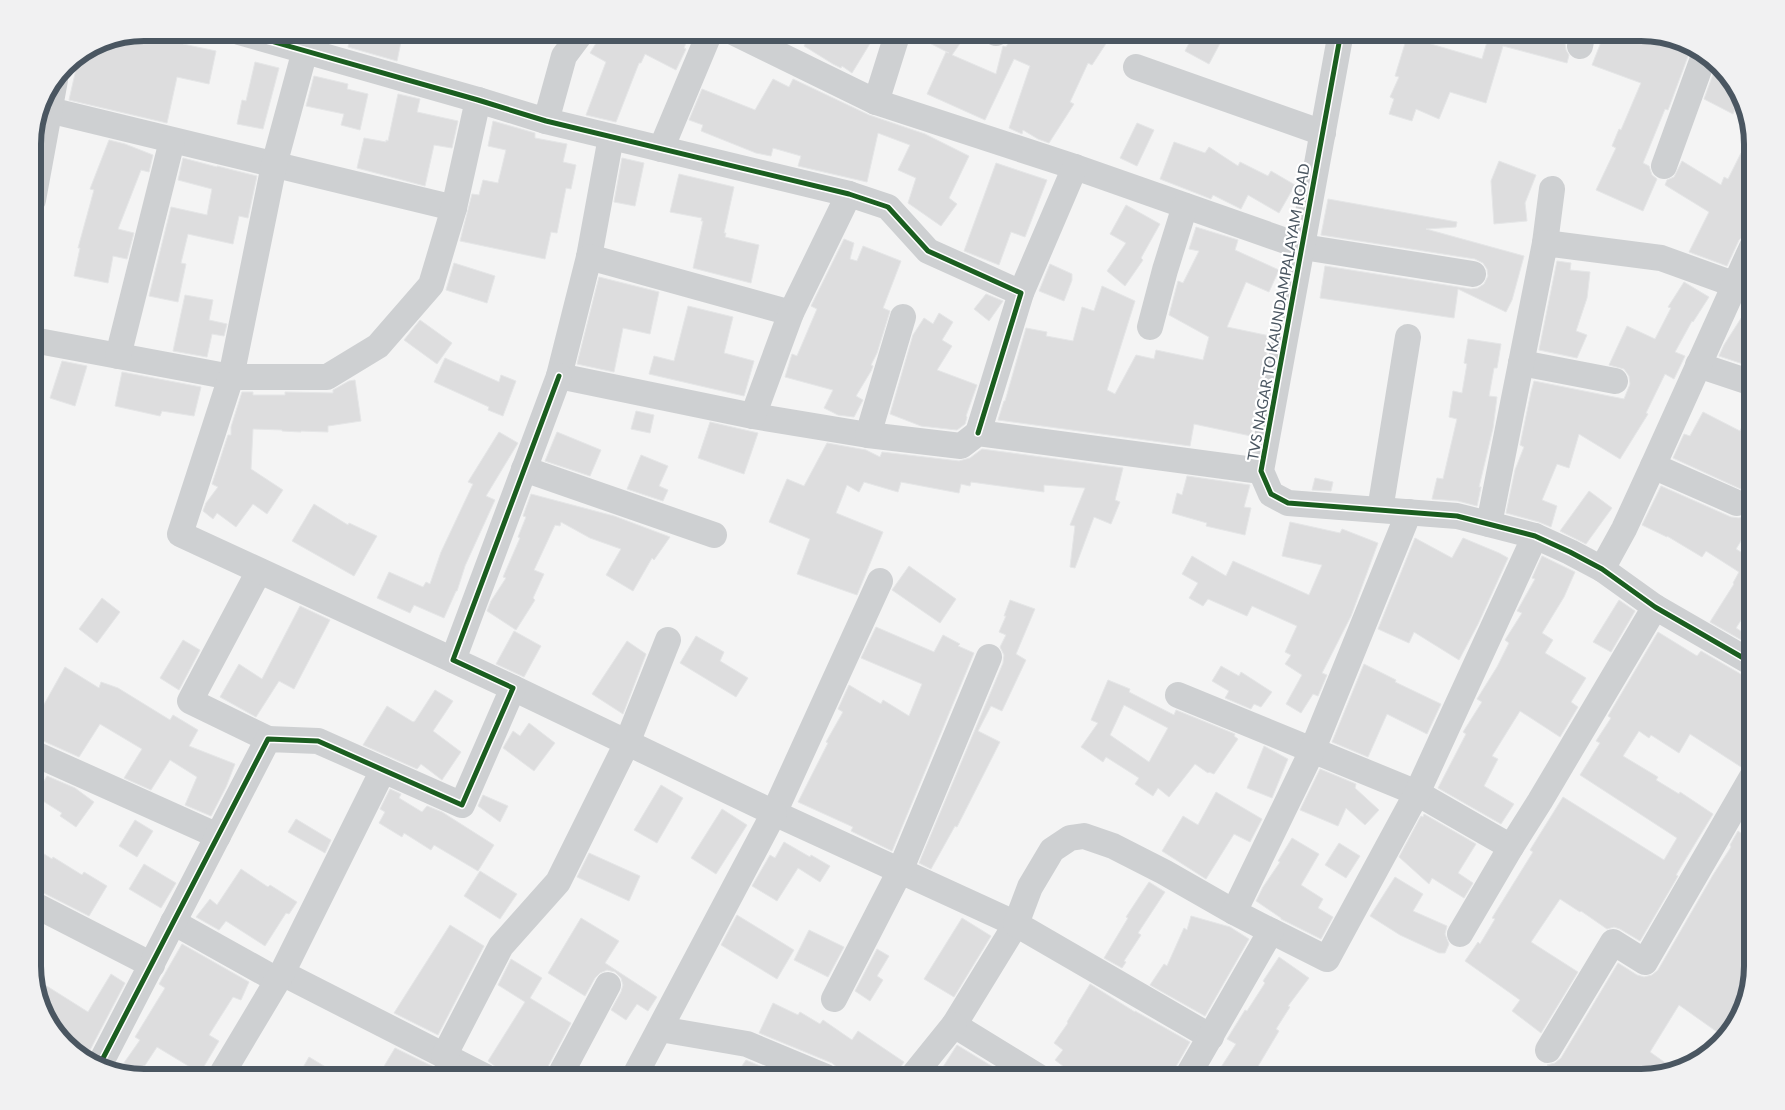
<svg xmlns="http://www.w3.org/2000/svg" width="1785" height="1110" viewBox="0 0 1785 1110" font-family="Lato,sans-serif">
<rect width="100%" height="100%" fill="#f4f4f4"/>
<g fill="#ddddde" stroke="#e5e6e7" fill-rule="evenodd">
<polygon points="351,32 403,32 397,61 348,47"/>
<polygon points="603,32 690,32 684,48 686,49 676,70 645,54 641,63 639,63 616,122 586,115 606,62 590,53"/>
<polygon points="812,32 877,32 852,73 842,66 841,68 833,64 804,46"/>
<polygon points="913,32 968,32 952,55 996,74 1003,46 1006,47 1015,32 1099,32 1109,39 1092,65 1088,63 1070,102 1074,104 1049,143 1038,139 1023,130 1022,134 1009,128 1030,66 1014,59 985,120 927,94 946,52 949,53 912,34"/>
<polygon points="1195,32 1226,32 1209,64 1185,51"/>
<polygon points="1470,32 1568,32 1565,43 1566,50 1569,55 1567,63 1503,46 1486,103 1450,92 1439,119 1416,109 1412,121 1389,114 1394,99 1390,97 1399,77 1395,76 1407,37 1482,59 1487,42 1469,38"/>
<polygon points="1605,32 1641,32 1691,48 1668,110 1665,109 1643,163 1649,166 1652,175 1657,179 1643,211 1596,190 1616,148 1612,146 1619,129 1621,130 1641,83 1592,65"/>
<polygon points="136,34 156,39 157,34 184,40 183,44 216,51 209,84 177,77 167,123 69,100 79,56 102,41"/>
<polygon points="255,62 279,68 263,129 237,124 242,100 246,101"/>
<polygon points="1716,66 1738,88 1740,98 1733,114 1704,99"/>
<polygon points="314,76 348,84 347,89 368,94 360,130 341,125 344,114 306,106"/>
<polygon points="773,79 789,87 793,79 869,115 925,134 969,156 949,198 957,204 941,226 908,203 916,178 898,170 910,145 878,133 867,182 798,166 801,156 773,148 771,156 756,153 701,131 703,125 689,120 702,89 755,110"/>
<polygon points="398,94 420,99 417,112 458,121 452,148 434,145 425,186 357,168 364,138 386,142 386,140 388,141"/>
<polygon points="493,121 535,133 535,138 567,144 563,162 576,165 571,189 566,188 557,233 551,232 545,259 460,241 472,194 479,195 483,180 498,183 506,150 488,146"/>
<polygon points="1137,123 1154,130 1137,166 1120,158"/>
<polygon points="109,140 125,144 153,155 149,172 141,170 118,229 134,233 127,259 113,256 108,283 74,276 80,248 78,248 94,190 90,189"/>
<polygon points="1174,142 1205,153 1209,147 1238,166 1240,162 1268,176 1271,171 1295,185 1279,213 1248,195 1241,209 1213,195 1211,199 1201,195 1160,179"/>
<polygon points="1741,153 1752,159 1752,231 1744,235 1739,240 1727,266 1689,252 1709,212 1665,185 1667,180 1674,177 1682,161 1721,185 1724,177 1728,179"/>
<polygon points="183,158 217,167 217,166 257,176 248,218 239,216 233,244 188,234 181,263 186,264 178,302 149,296 171,207 207,215 212,189 178,180"/>
<polygon points="622,158 644,163 635,206 614,202"/>
<polygon points="1499,161 1536,175 1525,203 1527,221 1494,224 1491,181"/>
<polygon points="996,163 1047,180 1025,237 1011,232 999,265 964,251"/>
<polygon points="679,174 734,187 724,233 726,233 725,237 759,245 751,283 693,268 703,221 701,221 702,218 670,212"/>
<polygon points="1328,199 1457,222 1456,227 1426,229 1524,256 1512,300 1506,312 1458,289 1454,318 1320,298 1325,266 1471,289 1478,288 1484,284 1488,276 1487,269 1483,263 1475,259 1321,235"/>
<polygon points="1126,205 1160,224 1141,258 1143,260 1125,286 1107,271 1126,243 1110,234"/>
<polygon points="1196,227 1238,240 1235,250 1279,270 1269,292 1246,282 1227,327 1270,336 1251,436 1194,424 1190,446 998,420 1004,401 1005,401 1026,328 1047,332 1046,336 1073,341 1082,307 1094,311 1102,286 1135,301 1107,390 1115,394 1136,355 1154,359 1156,350 1203,360 1209,337 1169,315 1178,281 1183,283 1199,251 1189,249"/>
<polygon points="844,239 854,243 850,259 857,261 863,246 901,261 883,308 890,311 877,353 871,365 873,366 871,371 856,396 863,400 854,417 838,415 824,408 833,390 785,377 792,354 797,356 817,309 811,306"/>
<polygon points="1557,261 1571,263 1570,270 1590,272 1587,298 1576,331 1587,335 1577,358 1539,350"/>
<polygon points="454,263 495,276 487,303 446,290"/>
<polygon points="1050,264 1072,274 1072,280 1064,301 1039,291"/>
<polygon points="599,277 659,292 650,334 623,328 614,372 577,364"/>
<polygon points="1684,282 1709,297 1693,322 1692,321 1675,352 1685,356 1674,379 1665,374 1646,413 1648,414 1620,459 1579,434 1569,468 1557,464 1542,500 1557,506 1551,527 1539,522 1506,513 1515,470 1524,447 1520,445 1531,392 1534,381 1624,399 1630,384 1629,376 1624,369 1609,365 1627,326 1655,339 1671,308 1668,307"/>
<polygon points="986,294 1003,301 989,321 974,309"/>
<polygon points="185,295 213,300 209,320 227,324 224,336 212,334 207,357 173,351"/>
<polygon points="1752,301 1752,367 1719,356 1724,345"/>
<polygon points="688,306 733,317 724,353 754,361 744,396 649,374 654,356 674,361"/>
<polygon points="939,313 953,322 942,340 952,346 937,370 977,385 966,416 967,417 965,424 957,430 921,426 890,414 913,335 924,318 933,324"/>
<polygon points="420,320 452,343 437,364 404,340"/>
<polygon points="1468,339 1501,344 1497,368 1494,368 1489,396 1497,397 1493,428 1479,487 1481,487 1477,506 1458,501 1432,499 1437,478 1443,479 1457,419 1449,417 1453,391 1462,393 1467,364 1464,363"/>
<polygon points="445,358 499,382 501,375 516,381 503,416 488,410 489,407 434,382"/>
<polygon points="62,361 87,366 75,406 50,398"/>
<polygon points="122,372 201,387 194,416 162,411 160,416 115,406"/>
<polygon points="355,380 361,421 328,426 328,432 301,431 301,432 282,431 282,430 253,429 251,469 283,490 267,514 253,504 236,527 217,513 213,519 203,511 206,503 218,487 212,484 228,435 231,435 231,427 242,392 253,392 253,395 285,395 285,392 333,393 333,390 349,381"/>
<polygon points="1752,406 1752,523 1736,549 1749,557 1752,550 1752,588 1744,603 1750,606 1736,628 1752,638 1752,646 1710,622 1734,584 1733,583 1739,572 1706,551 1702,557 1667,536 1667,537 1642,525 1661,486 1731,517 1739,518 1746,515 1751,509 1752,501 1749,495 1743,490 1673,458 1684,434 1690,436 1703,412 1740,431"/>
<polygon points="636,411 654,415 650,433 631,429"/>
<polygon points="710,422 758,433 744,474 698,458"/>
<polygon points="499,432 518,443 486,496 495,500 465,566 457,591 456,591 444,618 414,605 410,613 377,598 389,572 423,587 426,582 430,584 441,552 473,484 468,482"/>
<polygon points="557,432 601,450 590,476 545,461"/>
<polygon points="827,443 866,450 880,457 882,452 959,461 970,458 982,449 1123,468 1115,500 1120,502 1111,524 1094,517 1075,568 1070,567 1075,526 1070,525 1085,488 1044,485 1044,492 971,482 970,486 961,484 959,493 901,482 898,492 864,482 859,492 847,485 836,513 883,532 857,595 797,574 810,539 769,522 787,479 804,486"/>
<polygon points="641,455 668,466 659,486 668,490 663,501 627,489"/>
<polygon points="1187,476 1250,485 1244,507 1251,508 1245,535 1206,526 1207,523 1172,513 1177,493 1182,495"/>
<polygon points="1315,478 1333,482 1331,491 1312,490"/>
<polygon points="1589,491 1612,508 1586,544 1560,531"/>
<polygon points="531,494 614,516 670,537 654,560 652,558 633,591 606,575 621,549 590,538 561,522 560,526 555,525 534,570 544,574 533,598 535,600 516,630 487,611 491,601 506,578 503,577 520,538 518,537 526,517 523,516"/>
<polygon points="314,504 348,525 349,523 377,536 354,576 292,541"/>
<polygon points="1290,522 1340,533 1342,529 1378,543 1351,616 1322,673 1327,675 1318,696 1313,694 1301,713 1286,704 1302,675 1285,664 1291,655 1285,652 1297,626 1252,606 1247,616 1208,599 1203,606 1189,598 1198,583 1182,574 1192,556 1226,576 1233,561 1309,595 1322,565 1282,556"/>
<polygon points="1415,538 1452,558 1463,538 1499,553 1508,558 1478,624 1459,660 1414,632 1409,643 1378,629"/>
<polygon points="1542,556 1575,572 1564,597 1542,633 1553,640 1545,653 1586,678 1571,702 1578,707 1560,737 1520,711 1492,756 1498,759 1484,786 1514,804 1501,824 1438,788 1466,734 1463,732 1482,702 1477,699 1497,667 1509,643 1505,640 1522,613 1517,611 1535,579 1532,578"/>
<polygon points="909,566 956,599 940,623 892,590"/>
<polygon points="102,598 120,612 97,643 79,629"/>
<polygon points="1010,600 1035,609 1016,654 1026,660 1002,711 991,706 978,731 1000,742 957,827 955,826 931,869 919,863 1003,663 1004,655 1000,647 1006,635 999,632 1006,616 1004,616"/>
<polygon points="1619,600 1635,611 1611,652 1593,642"/>
<polygon points="300,606 330,620 294,689 279,681 256,717 220,697 239,664 262,679"/>
<polygon points="876,627 934,652 943,635 960,644 958,646 974,653 892,851 851,831 853,827 798,802 828,743 826,742 843,712 838,709 849,685 881,704 883,700 909,716 922,684 861,658"/>
<polygon points="514,631 541,646 524,677 496,664"/>
<polygon points="1658,632 1697,656 1701,651 1744,676 1752,678 1752,756 1748,763 1741,767 1690,734 1679,753 1651,735 1649,738 1639,731 1623,756 1658,777 1656,780 1679,794 1680,792 1713,814 1676,875 1678,876 1640,941 1620,929 1614,927 1607,929 1581,911 1580,912 1560,899 1531,942 1578,972 1541,1033 1512,1011 1520,1000 1465,961 1478,942 1480,944 1495,919 1492,918 1533,852 1530,850 1563,797 1664,860 1677,838 1580,775 1600,743 1596,741 1611,718 1608,716"/>
<polygon points="696,636 724,652 720,661 748,678 736,697 680,663"/>
<polygon points="183,640 200,650 179,690 160,678"/>
<polygon points="627,641 646,654 623,714 592,694"/>
<polygon points="1364,664 1396,680 1395,682 1441,704 1427,734 1387,714 1368,757 1332,742"/>
<polygon points="1221,666 1239,676 1241,672 1272,692 1261,707 1254,704 1251,709 1225,698 1229,691 1212,681"/>
<polygon points="65,667 99,688 101,682 118,688 170,720 173,715 198,730 189,746 235,764 226,787 211,816 185,805 197,777 170,760 151,790 124,778 142,749 100,724 79,757 39,739 33,738 33,724"/>
<path d="M1108,680L1130,689L1129,692L1174,715L1176,710L1235,734L1234,736L1238,739L1214,774L1209,772L1208,773L1195,764L1169,797L1158,788L1153,796L1135,784L1139,778L1106,757L1103,762L1081,747L1098,723L1091,720ZM1124,705L1168,728L1149,762L1110,735Z"/>
<polygon points="435,690 453,701 433,731 461,752 442,780 421,764 417,769 363,745 387,706 413,722 415,721"/>
<polygon points="529,723 555,743 534,771 503,748 513,731 520,736"/>
<polygon points="1264,746 1288,759 1272,798 1247,788"/>
<polygon points="1320,769 1356,784 1355,788 1379,810 1365,825 1346,808 1338,826 1300,810"/>
<polygon points="47,776 75,788 94,802 76,827 60,816 62,813 35,796"/>
<polygon points="661,785 683,798 657,843 634,830"/>
<polygon points="390,789 401,794 399,798 422,812 427,806 442,812 494,845 478,871 434,845 431,850 404,833 402,837 379,823 385,812 380,809"/>
<polygon points="1216,792 1262,819 1250,842 1234,834 1206,879 1162,851 1183,816 1198,825"/>
<polygon points="483,795 508,806 500,822 478,806"/>
<polygon points="722,809 747,825 716,874 691,858"/>
<polygon points="1424,814 1476,844 1458,873 1473,883 1464,898 1432,878 1429,884 1399,857 1421,816 1423,817"/>
<polygon points="296,819 331,840 325,853 288,832"/>
<polygon points="135,820 153,831 137,857 119,846"/>
<polygon points="1738,831 1752,841 1752,966 1741,1005 1720,1034 1679,1005 1650,1052 1674,1069 1641,1078 1567,1078 1547,1065 1555,1063 1561,1058 1618,963 1637,975 1644,977 1652,975 1658,970 1713,875 1731,847 1730,845"/>
<polygon points="1292,838 1319,854 1301,885 1323,899 1318,908 1333,917 1321,939 1281,919 1281,918 1256,901 1263,887 1280,862 1278,861"/>
<polygon points="784,842 810,857 811,855 830,866 820,882 798,868 777,901 752,886 770,855 775,858"/>
<polygon points="1339,843 1360,856 1346,878 1325,865"/>
<polygon points="33,847 52,859 53,857 82,875 84,872 107,886 89,916 40,891 33,889"/>
<polygon points="589,853 640,876 629,901 577,877"/>
<polygon points="144,864 176,883 161,908 129,889"/>
<polygon points="241,869 268,887 270,885 297,902 289,914 286,913 265,946 226,921 219,930 196,917 210,899 217,905"/>
<polygon points="480,871 517,894 500,919 464,896"/>
<polygon points="1395,877 1423,894 1413,911 1447,926 1445,934 1449,944 1445,953 1439,953 1400,935 1370,916"/>
<polygon points="1149,882 1165,892 1138,933 1141,935 1124,961 1126,962 1122,968 1104,958 1128,918 1126,917"/>
<polygon points="737,915 794,950 777,979 721,945"/>
<polygon points="1191,916 1230,927 1249,939 1205,1016 1150,985 1164,964 1167,966 1184,928 1187,930"/>
<polygon points="581,918 619,941 605,963 657,997 648,1011 637,1004 626,1020 611,1010 621,992 623,985 621,978 615,972 607,970 600,973 595,978 585,996 548,973"/>
<polygon points="962,918 991,936 954,997 924,979"/>
<polygon points="450,925 484,946 438,1035 394,1013"/>
<polygon points="809,930 844,947 828,977 794,960"/>
<polygon points="182,944 249,982 241,1000 233,997 209,1035 219,1041 200,1073 157,1047 138,1076 119,1070 140,1040 135,1037 165,988 159,984"/>
<polygon points="877,949 889,956 877,976 883,980 870,1001 855,991"/>
<polygon points="1279,957 1309,978 1288,1006 1290,1007 1276,1029 1279,1031 1251,1078 1214,1078 1236,1044 1227,1039 1245,1010 1247,1011 1265,983 1263,981"/>
<polygon points="511,959 542,978 530,998 571,1023 546,1070 544,1078 510,1078 488,1061 525,1002 498,985"/>
<polygon points="111,974 125,983 89,1052 57,1032 48,1022 34,978 88,1012"/>
<polygon points="1090,984 1135,1012 1135,1011 1190,1042 1174,1070 1172,1078 1063,1078 1068,1070 1055,1060 1063,1050 1054,1043 1068,1023 1067,1022"/>
<polygon points="773,1003 798,1015 800,1012 820,1024 823,1020 852,1040 858,1031 904,1062 900,1068 897,1078 841,1078 838,1068 832,1063 759,1033"/>
<polygon points="957,1045 1011,1078 936,1078"/>
<polygon points="395,1048 438,1069 454,1078 377,1078"/>
<polygon points="309,1057 344,1078 297,1078"/>
<polygon points="746,1060 788,1078 734,1078"/>
</g>
<g fill="none" stroke-linecap="round" stroke-linejoin="round">
<g stroke="#ced0d2" stroke-width="26">
<polyline points="239,32 478,100 546,121 849,194 888,207 928,251 1021,293 978,433"/>
<polyline points="733,32 876,102"/>
<polyline points="898,32 876,102 1075,167 1303,247 1473,274"/>
<polyline points="1341,32 1261,471 1271,494 1288,503 1457,516 1535,536 1570,552 1602,569 1655,607 1752,663"/>
<polyline points="996,33 996,32"/>
<polyline points="1580,46 1583,32"/>
<polyline points="1136,67 1323,133"/>
<polyline points="49,110 454,208"/>
<polyline points="546,121 564,56 582,32"/>
<polyline points="611,137 589,257 559,376 753,416 868,435 961,446 978,433 1261,471"/>
<polyline points="661,149 710,32"/>
<polyline points="1664,166 1705,53"/>
<polyline points="33,200 55,80"/>
<polyline points="1545,243 1552,189"/>
<polyline points="589,257 791,313"/>
<polyline points="1021,293 1075,167"/>
<polyline points="1150,327 1165,270 1185,206"/>
<polyline points="33,340 231,377 274,165 310,32"/>
<polyline points="118,356 172,141"/>
<polyline points="1521,363 1615,381"/>
<polyline points="1698,365 1752,383"/>
<polyline points="753,416 791,313 849,194"/>
<polyline points="868,435 903,317"/>
<polyline points="1653,466 1737,503"/>
<polyline points="524,469 714,535"/>
<polyline points="1380,510 1408,337"/>
<polyline points="1489,524 1545,243 1661,258 1736,285"/>
<polyline points="1602,569 1624,529 1653,466 1752,247"/>
<polyline points="259,571 190,701 268,739"/>
<polyline points="880,581 774,813 1016,924 954,1025 1039,1077"/>
<polyline points="453,660 180,534 231,377 327,377 378,346 431,285 454,208 478,100"/>
<polyline points="513,688 774,813 634,1077"/>
<polyline points="1178,695 1417,793 1511,847 1540,801 1655,607"/>
<polyline points="33,753 218,836"/>
<polyline points="33,904 152,965"/>
<polyline points="173,922 277,980"/>
<polyline points="1271,931 1327,959 1417,793 1535,536"/>
<polyline points="1460,934 1511,847"/>
<polyline points="282,973 486,1077"/>
<polyline points="834,999 900,871 989,657"/>
<polyline points="660,1029 747,1044 826,1077"/>
<polyline points="1211,1037 1016,924 1030,887 1052,850 1070,838 1084,836 1113,846 1164,872 1234,912"/>
<polyline points="1548,1050 1613,942 1645,962 1752,777"/>
<polyline points="444,1056 501,946 558,882 627,743 668,640"/>
<polyline points="100,1064 268,739 318,741 462,805 513,688 453,660 559,376"/>
<polyline points="220,1077 282,973 383,770"/>
<polyline points="559,1077 608,985"/>
<polyline points="912,1077 954,1025"/>
<polyline points="1187,1077 1271,931 1234,912 1312,751 1409,512"/>
</g>
<g stroke="#fff" stroke-width="8">
<g id="cycleway">
<polyline points="239,32 478,100 546,121 849,194 888,207 928,251 1021,293 978,433"/>
<polyline points="1341,32 1261,471 1271,494 1288,503 1457,516 1535,536 1570,552 1602,569 1655,607 1752,663"/>
<polyline points="100,1064 268,739 318,741 462,805 513,688 453,660 559,376"/>
</g>
</g>
<use href="#cycleway" stroke="#1b5e20" stroke-width="5"/>
</g>
<g text-anchor="middle" dominant-baseline="central" stroke-width="4.5" stroke-linejoin="round" paint-order="stroke">
<g font-size="15" fill="#4a5661" stroke="#fff">
<text transform="translate(1278 312) rotate(-80)">TVS NAGAR TO KAUNDAMPALAYAM ROAD</text>
</g>
</g>
<path d="M0 0H1785V1110H0ZM144 41H1641A103 103 0 0 1 1744 144V966A103 103 0 0 1 1641 1069H144A103 103 0 0 1 41 966V144A103 103 0 0 1 144 41Z" fill="#f1f1f2" fill-rule="evenodd"/>
<path fill="none" stroke="#4a5661" stroke-width="6" d="M144 41H1641A103 103 0 0 1 1744 144V966A103 103 0 0 1 1641 1069H144A103 103 0 0 1 41 966V144A103 103 0 0 1 144 41Z"/>
</svg>
